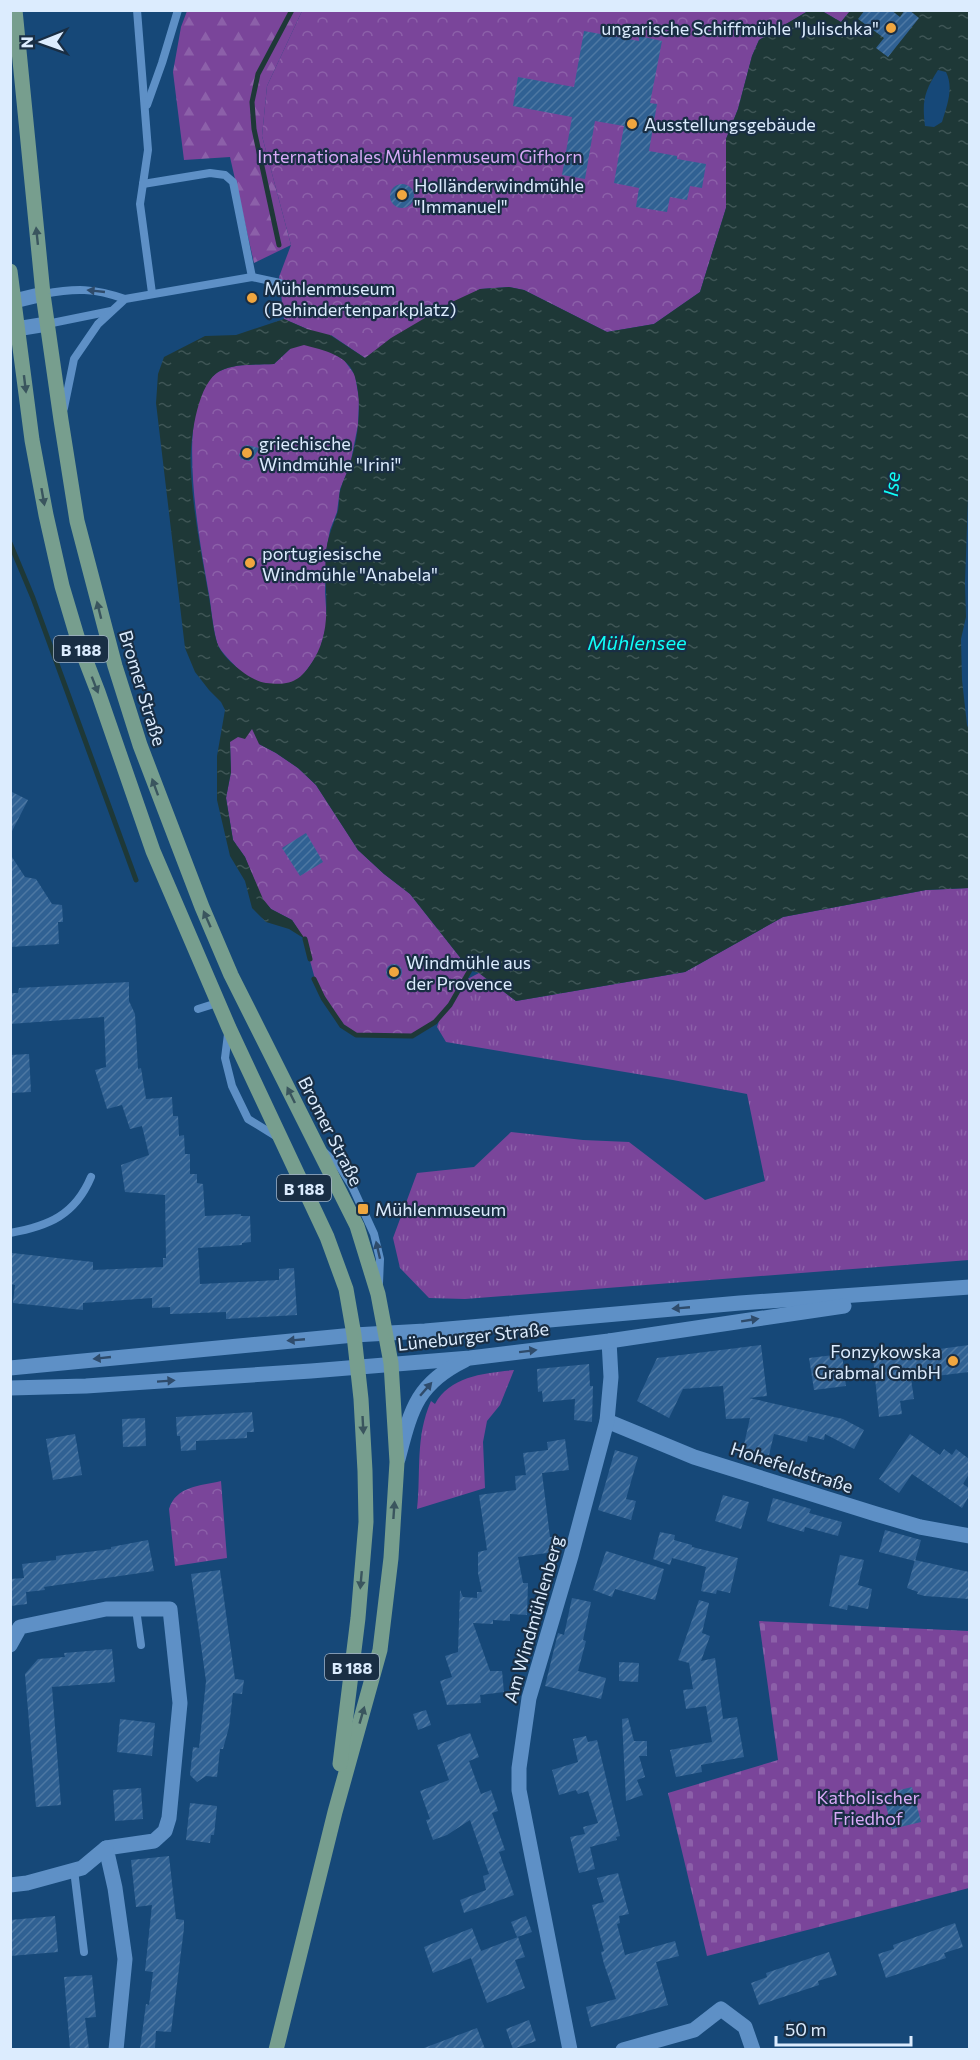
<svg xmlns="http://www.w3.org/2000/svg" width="980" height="2060" viewBox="0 0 980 2060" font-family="Commissioner,sans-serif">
<defs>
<pattern id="grass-tufts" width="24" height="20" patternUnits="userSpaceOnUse" patternTransform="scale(1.5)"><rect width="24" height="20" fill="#7a459a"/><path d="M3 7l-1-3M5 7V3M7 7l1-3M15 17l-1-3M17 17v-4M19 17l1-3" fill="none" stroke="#8c60a9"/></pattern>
<pattern id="forest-firs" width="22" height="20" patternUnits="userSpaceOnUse" patternTransform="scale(1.5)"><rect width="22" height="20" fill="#7a459a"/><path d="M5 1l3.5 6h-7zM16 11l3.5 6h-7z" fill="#8c60a9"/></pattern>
<pattern id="cemetery-stones" width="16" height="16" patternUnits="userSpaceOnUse" patternTransform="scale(1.5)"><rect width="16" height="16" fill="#7a459a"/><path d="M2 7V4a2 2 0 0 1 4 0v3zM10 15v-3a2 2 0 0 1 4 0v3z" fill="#8c60a9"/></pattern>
<pattern id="park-crowns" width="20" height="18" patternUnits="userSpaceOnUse" patternTransform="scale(1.5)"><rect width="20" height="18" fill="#7a459a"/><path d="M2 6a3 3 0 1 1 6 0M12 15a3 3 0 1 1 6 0" fill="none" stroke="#8c60a9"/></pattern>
<pattern id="water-ripples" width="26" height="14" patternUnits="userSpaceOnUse" patternTransform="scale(1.5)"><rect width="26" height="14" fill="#1e3837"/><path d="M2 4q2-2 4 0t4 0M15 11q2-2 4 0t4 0" fill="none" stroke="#3e5555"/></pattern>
<pattern id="building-hatch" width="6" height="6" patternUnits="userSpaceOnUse" patternTransform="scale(1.5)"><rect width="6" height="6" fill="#306193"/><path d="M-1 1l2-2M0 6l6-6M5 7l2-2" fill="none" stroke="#4d78a3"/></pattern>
</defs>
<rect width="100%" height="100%" fill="#164878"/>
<g fill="url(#grass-tufts)">
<path d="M969,888V1260L465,1299L429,1298L400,1268L393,1238L417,1173L474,1167L511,1132L583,1140L629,1142L705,1200L765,1181L747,1094L673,1080L446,1042L437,1027C449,992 446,990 479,973L516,1001L685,972L783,917L926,890Z"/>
<path d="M514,1370L500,1405L487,1421L483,1442L485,1488L417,1509C421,1472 415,1437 431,1401L435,1404C450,1376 485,1373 514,1370Z"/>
</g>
<polygon fill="url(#forest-firs)" points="187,11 302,11 267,86 262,136 291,245 254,263 230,157 184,160 173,72 181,27"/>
<polygon fill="url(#cemetery-stones)" points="759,1621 969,1631 969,1888 707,1956 668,1793 778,1760"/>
<g fill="url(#park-crowns)">
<path d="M302,11H808L759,40L752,56L738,109L726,139V208L700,292L654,324L607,332L524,290L509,287L480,289L365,358L331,335L333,353L344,360L355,375L359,399L358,425L350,465L340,489L337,512L330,530L326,552L325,592L327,623L320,649L314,660L303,675L292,684L259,744L276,753L298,768L316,785L358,850L384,874L410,894L470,970L450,1005L435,1022L412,1036L356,1035L342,1026L323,998L315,979L304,939L292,920L271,909L262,899L245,857L233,840L226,798L231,772L230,742L243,674C236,666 225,657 219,647C214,638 211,606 209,594C201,548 170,397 220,371C235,363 257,365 274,364L290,349L307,329L284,319L279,277L291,245L262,136L267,86Z"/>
<polygon points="822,11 850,11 841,22"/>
<path d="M221,1481L227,1558L175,1566L169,1509C176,1486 200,1486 221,1481Z"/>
</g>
<path fill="url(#water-ripples)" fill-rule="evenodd" d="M808,11H822L841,22L850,11H969L970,441L965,583L966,617L961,639L962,680L967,725L970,733L969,888L926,890L783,917L685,972L516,1001L479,973L470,970L410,894L384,874L358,850L316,785L298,768L276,753L259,744L252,729L245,739L238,737L230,742L231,772L226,798L233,840L245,857L263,899L271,909L292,920L305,939L289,929L266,922L252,908L245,881L230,856L217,800V756L225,710L221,702L209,690L195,672L185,648L156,403L158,374L164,357L205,336L236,335L284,319L307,329L330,335L365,358L391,338L452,302L480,289L509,287L524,290L607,332L654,324L700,292L726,208V139L738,109L752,56L759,40ZM938,70L946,72C954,88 947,105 942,122L934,127L925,126C922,101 924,92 938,70ZM304,345C323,350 349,355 355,377C363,404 358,440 349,467C347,474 343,480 341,488C338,496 340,506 337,514C332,528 327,539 326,553C323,589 334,627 314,659C301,681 291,686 266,683C252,682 223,659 218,645C213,633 211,606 208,592C201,552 193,512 191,471C189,446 196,383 220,371C236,363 257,365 274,364L290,349Z"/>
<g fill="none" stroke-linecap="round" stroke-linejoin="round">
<g stroke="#1e3837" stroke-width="5">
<polyline points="279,245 254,129 252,102 258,74 292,10"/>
<polyline points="10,543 33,598 136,880"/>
<polyline points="305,939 310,959"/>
<polyline points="314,979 323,998 342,1026 356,1035 412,1036 435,1022 450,1005 470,970"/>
</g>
</g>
<g fill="url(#building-hatch)">
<polygon points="865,10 891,10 900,17 905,10 909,10 919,18 888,57 876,48 884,38 858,19"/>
<polygon points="584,31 639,41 639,36 662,41 650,103 657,104 649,151 677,156 677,159 706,164 702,188 690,186 687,200 670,197 667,212 636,207 639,188 614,183 624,126 595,121 585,179 562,175 572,117 513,106 518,77 574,87"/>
<circle cx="402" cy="196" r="12"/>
<polygon points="247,445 259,448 253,459 249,461 241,459 239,455 242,447"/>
<polygon points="10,791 28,800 10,835"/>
<polygon points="306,833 323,862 300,876 282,848"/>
<polygon points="10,854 25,877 36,879 52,904 62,905 63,922 58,922 59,944 10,947"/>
<circle cx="394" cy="972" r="8"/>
<polygon points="129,982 129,1001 135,1014 138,1069 141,1068 146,1099 172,1097 173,1116 178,1116 179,1136 184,1135 185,1154 190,1154 190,1174 197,1174 197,1183 203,1184 205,1216 241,1214 241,1216 250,1216 251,1242 242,1243 242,1245 198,1248 200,1284 279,1280 279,1269 294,1268 297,1315 226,1319 226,1312 170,1314 170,1307 152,1308 152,1298 83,1303 83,1310 13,1303 15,1285 10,1284 12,1253 93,1262 93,1270 163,1267 163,1258 166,1258 165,1195 125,1192 121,1165 149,1155 142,1126 130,1129 122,1105 107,1109 95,1070 106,1067 104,1017 10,1024 10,993 18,993 19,988"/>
<polygon points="29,1054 31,1092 10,1093 10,1055"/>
<polygon points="761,1345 767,1396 749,1398 843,1419 864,1430 854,1449 825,1434 824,1440 808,1436 807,1442 774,1434 769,1455 743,1449 750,1418 726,1419 723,1386 683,1389 669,1418 637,1401 657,1358"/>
<polygon points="969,1345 969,1372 911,1379 914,1399 900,1401 902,1414 879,1417 873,1358"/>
<polygon points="842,1354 846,1386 814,1390 809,1358"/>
<polygon points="589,1364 590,1386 593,1386 592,1422 574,1420 575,1399 543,1402 542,1391 538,1392 537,1369"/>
<polygon points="252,1412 254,1432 247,1432 247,1438 196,1441 196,1450 181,1451 180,1436 177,1436 176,1417"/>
<polygon points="145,1418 146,1446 123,1447 122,1419"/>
<polygon points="75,1434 82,1475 53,1480 46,1439"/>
<polygon points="910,1434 940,1455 944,1449 952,1455 956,1449 969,1459 969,1474 963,1484 969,1488 969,1496 962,1508 912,1474 899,1493 879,1479"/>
<polygon points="565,1439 569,1470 542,1473 550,1537 552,1537 554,1552 518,1557 523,1583 528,1583 527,1615 510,1614 510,1621 493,1620 493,1624 473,1623 490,1671 502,1671 504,1692 480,1695 481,1703 447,1705 440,1681 452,1677 445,1656 458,1652 460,1590 463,1597 477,1598 477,1592 482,1592 478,1573 478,1552 487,1550 479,1495 516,1490 515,1476 526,1475 523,1453 548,1450 547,1442"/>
<polygon points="615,1450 638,1457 626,1499 636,1501 631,1520 598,1510"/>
<polygon points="723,1495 749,1502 741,1529 715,1521"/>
<polygon points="773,1498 811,1509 809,1513 842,1522 838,1536 805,1527 804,1532 797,1530 767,1521"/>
<polygon points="885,1530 921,1540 915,1561 879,1552"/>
<polygon points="660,1532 675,1535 674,1540 692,1545 692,1547 738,1558 730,1593 717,1590 716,1594 701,1591 706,1567 672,1558 670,1565 653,1559"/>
<polygon points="148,1540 154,1571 44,1587 45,1590 26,1592 27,1604 10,1606 10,1579 24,1578 22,1564 56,1560 56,1556 111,1549 111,1547"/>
<polygon points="606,1551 664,1569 655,1600 615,1589 612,1597 593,1590"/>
<polygon points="840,1555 864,1560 858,1585 872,1589 868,1609 848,1605 847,1610 829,1606"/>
<polygon points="915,1560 969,1572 969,1599 925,1596 917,1594 918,1592 907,1588"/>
<polygon points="220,1570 235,1679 244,1680 242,1694 233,1693 229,1727 223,1749 220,1749 217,1777 206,1776 197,1782 190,1775 193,1747 199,1748 206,1681 191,1574"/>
<polygon points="572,1598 591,1602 583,1640 586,1641 578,1671 606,1678 601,1699 545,1686 558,1633 564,1635"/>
<polygon points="699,1600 709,1603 702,1633 710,1636 701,1661 715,1658 723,1719 737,1717 744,1757 701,1765 702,1772 676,1777 670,1750 712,1742 706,1706 686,1709 683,1690 693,1689 689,1663 678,1660"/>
<polygon points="112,1649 115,1682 52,1687 61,1805 36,1807 25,1674 38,1659 65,1657 64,1653"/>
<polygon points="619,1662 639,1663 638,1682 619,1681"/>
<polygon points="426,1710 431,1725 418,1730 413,1714"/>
<polygon points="628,1718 634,1741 647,1741 647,1756 639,1756 645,1777 637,1780 643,1795 626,1801 622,1719"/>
<polygon points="120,1719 155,1723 152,1756 117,1752"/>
<polygon points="470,1733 479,1757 469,1761 481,1794 491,1790 498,1811 492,1813 505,1850 499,1852 514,1895 464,1913 460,1900 486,1890 483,1876 489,1874 470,1820 447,1835 433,1840 426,1820 430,1819 420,1791 449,1780 437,1745"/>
<polygon points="586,1736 588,1742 597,1740 620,1836 616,1837 617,1840 590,1847 595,1869 579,1873 570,1837 585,1834 583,1827 598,1823 588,1791 578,1794 576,1790 559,1795 552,1770 578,1762 573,1739"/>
<polygon points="912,1787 921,1822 892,1829 883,1794"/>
<polygon points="141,1788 143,1819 115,1821 113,1790"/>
<polygon points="190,1803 217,1806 214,1835 211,1835 210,1843 186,1840"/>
<polygon points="169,1856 176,1919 184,1920 184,1928 171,2032 156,2031 155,2049 140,2049 146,2004 149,2005 153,1972 145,1971 152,1905 136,1907 131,1860"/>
<polygon points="618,1873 629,1914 619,1916 620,1923 617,1924 625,1955 675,1941 679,1956 656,1962 668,2005 591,2027 586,2007 616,1999 604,1964 601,1952 604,1951 592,1905 604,1902 597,1878"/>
<polygon points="55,1916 58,1952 10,1956 10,1920"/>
<polygon points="526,1916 532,1932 517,1937 511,1922"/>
<polygon points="955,1923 963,1947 944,1953 946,1958 886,1978 878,1954 894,1949 893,1945"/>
<polygon points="472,1928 481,1951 518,1937 525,1957 515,1960 525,1988 487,2003 471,1958 433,1973 424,1947"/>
<polygon points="829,1952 837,1975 818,1981 819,1985 759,2005 751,1983 767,1977 766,1973"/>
<polygon points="92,1975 96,2017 85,2018 89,2049 70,2049 64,1977"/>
<polygon points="529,2020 536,2041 513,2049 506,2029"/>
<polygon points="477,2028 485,2049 425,2049 424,2048"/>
</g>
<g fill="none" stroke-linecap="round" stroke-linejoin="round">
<g stroke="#5e90c6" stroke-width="8">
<polyline points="137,10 148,150 140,204 152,293"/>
<polyline points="147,105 162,63 178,10"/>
<polyline points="143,184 210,173 225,175 233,182 252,277"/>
<path d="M43,294C76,288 94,288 125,299"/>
<polyline points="47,324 111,311"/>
<polyline points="64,408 74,359 98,324 125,299 252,277 280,283"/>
<polyline points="198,1009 217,1003"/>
<polyline points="228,1034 225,1058 232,1086 248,1119 279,1138"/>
<polyline points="324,1152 340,1167 352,1186 374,1234 380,1259 379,1283"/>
<path d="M10,1233C49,1226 75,1215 91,1177"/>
<polyline points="136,1609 141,1645"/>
<polyline points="74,1870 84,1952"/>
</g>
<g stroke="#5e90c6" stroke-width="15">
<polyline points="10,302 43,294"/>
<polyline points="10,330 47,324"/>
<polyline points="607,1421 694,1457 876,1514 920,1527 970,1536"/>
<polyline points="10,1645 20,1627 106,1609 170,1609 180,1703 169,1818 165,1831 154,1841 106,1848 115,1888 125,1959 116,2050"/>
<polyline points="10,1885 27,1883 82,1868 106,1848"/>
<polyline points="570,2050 519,1790 519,1768 529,1698 571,1556 607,1421 611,1377 609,1341"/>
<polyline points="623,2050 694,2030 721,2009 745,2027 753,2050"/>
</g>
<g stroke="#5e90c6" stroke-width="15">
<polyline points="10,1368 354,1335 425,1331 740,1303 970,1287"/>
<polyline points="10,1388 86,1386 311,1371 470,1358 609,1341 844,1306"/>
<path d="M398,1459C411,1410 416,1384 465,1360"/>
</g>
<g stroke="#779e8e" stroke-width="15">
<polyline points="15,10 43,294 61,420 77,521 115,666 140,745 202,907 231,975 357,1226 378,1294 391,1363 397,1462 391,1558 380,1650 335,1812 276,2050"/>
<polyline points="10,271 32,440 46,515 62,586 79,643 98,692 153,851 229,1028 327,1237 346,1289 354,1335 361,1399 365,1471 366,1522 358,1618 340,1764"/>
</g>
</g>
<defs><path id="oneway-solid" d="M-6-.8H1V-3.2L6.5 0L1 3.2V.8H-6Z" transform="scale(1.5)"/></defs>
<g fill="#3a555e">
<use href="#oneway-solid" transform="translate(37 236) rotate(-96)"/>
<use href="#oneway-solid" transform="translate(25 384) rotate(83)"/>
<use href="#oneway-solid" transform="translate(43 497) rotate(80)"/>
<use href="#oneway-solid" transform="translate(99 610) rotate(-104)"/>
<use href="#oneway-solid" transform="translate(95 685) rotate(69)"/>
<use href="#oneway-solid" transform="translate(155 787) rotate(-110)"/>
<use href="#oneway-solid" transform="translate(207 919) rotate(-114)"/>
<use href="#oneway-solid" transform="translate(291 1095) rotate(-116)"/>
<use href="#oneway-solid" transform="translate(363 1425) rotate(87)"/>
<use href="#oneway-solid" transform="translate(394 1510) rotate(-86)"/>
<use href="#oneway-solid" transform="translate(361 1580) rotate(95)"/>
<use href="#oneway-solid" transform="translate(362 1715) rotate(-74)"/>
</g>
<g fill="#2e4b6b">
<use href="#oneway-solid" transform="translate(96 291) rotate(-174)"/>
<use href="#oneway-solid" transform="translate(378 1250) rotate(-103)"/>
<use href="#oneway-solid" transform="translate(681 1308) rotate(175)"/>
<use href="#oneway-solid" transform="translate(750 1320) rotate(-9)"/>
<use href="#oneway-solid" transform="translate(296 1340) rotate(175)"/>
<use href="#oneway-solid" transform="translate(528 1351) rotate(-7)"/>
<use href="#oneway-solid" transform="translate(102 1358) rotate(174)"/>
<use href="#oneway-solid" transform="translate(166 1381) rotate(-4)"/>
<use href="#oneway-solid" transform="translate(426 1389) rotate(-49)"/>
</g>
<g fill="#f0a63f" stroke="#192e44" stroke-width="2">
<circle cx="891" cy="28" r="6"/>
<circle cx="632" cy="124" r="6"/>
<circle cx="402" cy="195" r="6"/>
<circle cx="252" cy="298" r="6"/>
<circle cx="247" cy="453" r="6"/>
<circle cx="250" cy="563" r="6"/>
<circle cx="394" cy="972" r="6"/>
<rect x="357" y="1203" width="12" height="12" rx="3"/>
<circle cx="953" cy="1361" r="6"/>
</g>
<g text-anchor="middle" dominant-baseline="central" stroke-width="4.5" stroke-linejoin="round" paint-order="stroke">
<g fill="#192e44" stroke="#a2b3c6" stroke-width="1.5">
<rect x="54" y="636" width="54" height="26" rx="4.5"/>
<rect x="277" y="1175" width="54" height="26" rx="4.5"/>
<rect x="325" y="1654" width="54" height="26" rx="4.5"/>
</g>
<g font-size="16" font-weight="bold" fill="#dcecfe">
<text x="81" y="649">B 188</text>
<text x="304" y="1188">B 188</text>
<text x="352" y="1667">B 188</text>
</g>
<g font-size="18" fill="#dcecfe" stroke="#192e44" text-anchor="start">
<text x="879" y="28" text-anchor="end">ungarische Schiffmühle "Julischka"</text>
<text x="644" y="124">Ausstellungsgebäude</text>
<text x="414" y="185">Holländerwindmühle<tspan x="414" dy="21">"Immanuel"</tspan></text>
<text x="264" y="288">Mühlenmuseum<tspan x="264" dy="21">(Behindertenparkplatz)</tspan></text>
<text x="259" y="443">griechische<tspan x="259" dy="21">Windmühle "Irini"</tspan></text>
<text x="262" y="553">portugiesische<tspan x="262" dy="21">Windmühle "Anabela"</tspan></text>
<text x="406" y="962">Windmühle aus<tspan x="406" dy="21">der Provence</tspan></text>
<text x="375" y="1209">Mühlenmuseum</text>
<text x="941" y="1351" text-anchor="end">Fonzykowska<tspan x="941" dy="21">Grabmal GmbH</tspan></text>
</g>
<g font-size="18" fill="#d8aaf7" stroke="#192e44">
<text x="420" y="156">Internationales Mühlenmuseum Gifhorn</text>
<text x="868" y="1797">Katholischer<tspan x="868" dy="21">Friedhof</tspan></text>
</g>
<g font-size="18" fill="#dcecfe" stroke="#192e44">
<text transform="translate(143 688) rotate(73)">Bromer Straße</text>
<text transform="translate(331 1131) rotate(63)">Bromer Straße</text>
<text transform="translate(473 1336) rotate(-6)">Lüneburger Straße</text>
<text transform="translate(792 1467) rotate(18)">Hohefeldstraße</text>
<text transform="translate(533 1619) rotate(-74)">Am Windmühlenberg</text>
</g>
<g font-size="20" font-style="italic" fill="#10fef8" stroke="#192e44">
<text transform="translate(891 484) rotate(-85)">Ise</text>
<text x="637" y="642">Mühlensee</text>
</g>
</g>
<rect width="980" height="2060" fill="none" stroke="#dcecfe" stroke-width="24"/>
<g transform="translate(42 42) rotate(269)" stroke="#192e44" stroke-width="4.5" paint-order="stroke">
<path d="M0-4.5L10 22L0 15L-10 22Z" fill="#dcecfe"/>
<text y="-9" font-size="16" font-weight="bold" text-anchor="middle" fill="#dcecfe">N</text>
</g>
<path d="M776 2036v9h135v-9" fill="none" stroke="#dcecfe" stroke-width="3"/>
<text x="785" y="2036" font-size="18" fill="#dcecfe" stroke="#192e44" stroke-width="4.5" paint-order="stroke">50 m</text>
</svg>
